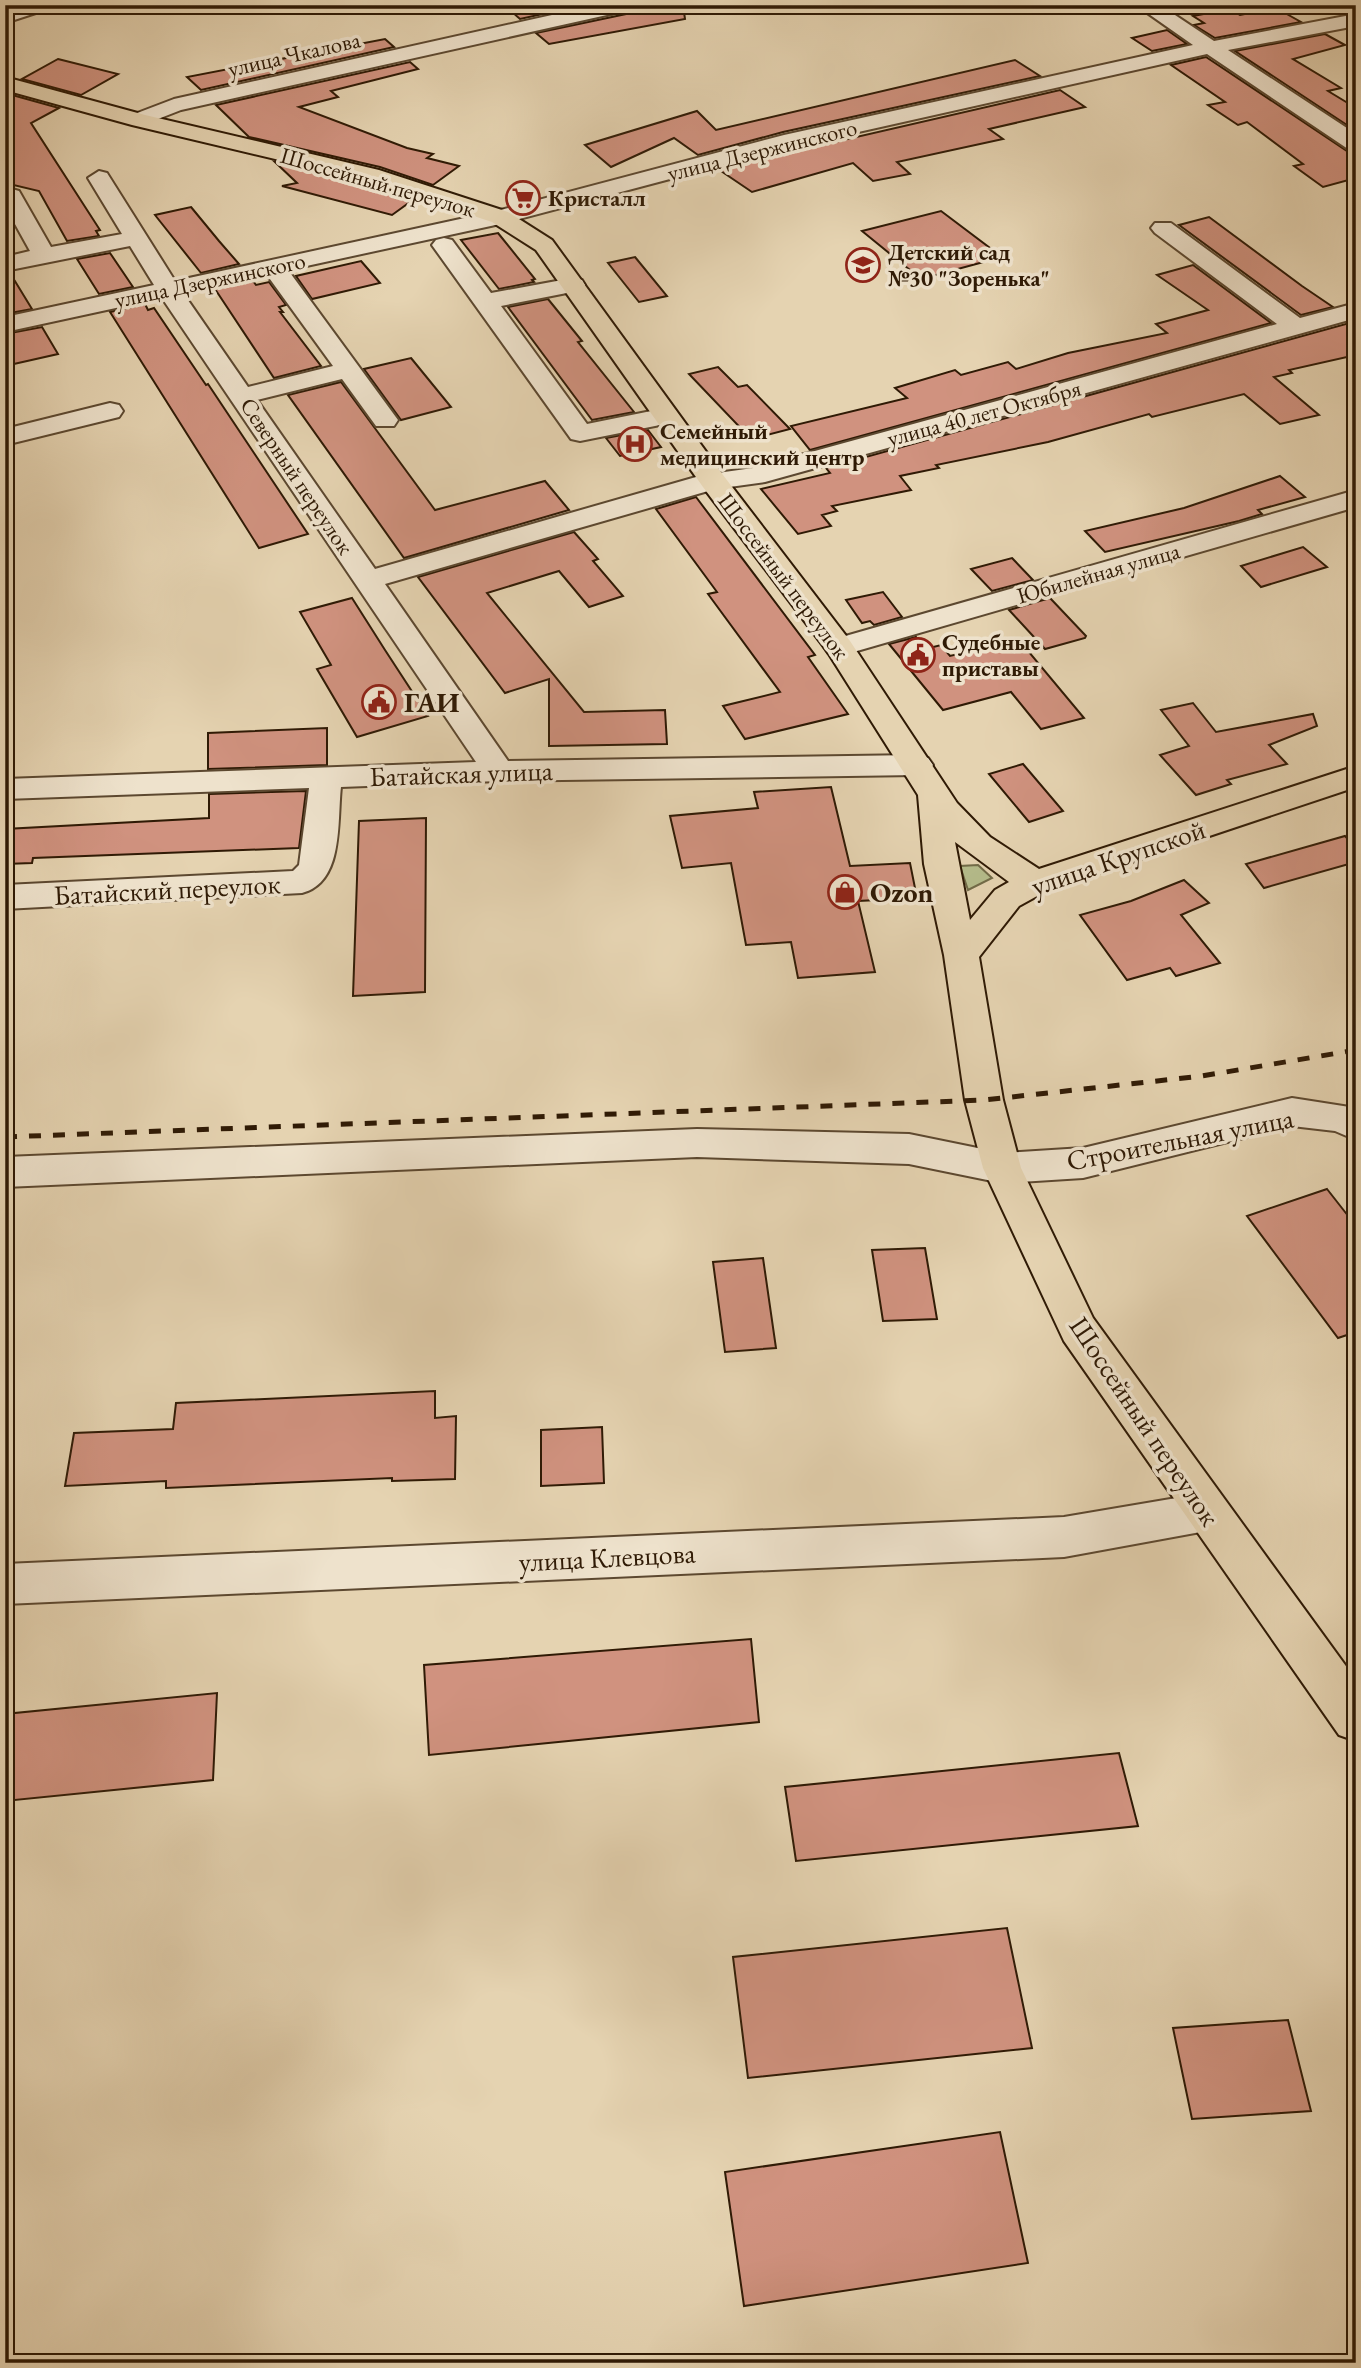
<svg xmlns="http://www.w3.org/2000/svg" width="1361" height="2368" viewBox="0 0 1361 2368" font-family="'EB Garamond',serif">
<rect width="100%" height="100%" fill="#e5d3b1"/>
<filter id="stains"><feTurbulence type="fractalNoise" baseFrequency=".00286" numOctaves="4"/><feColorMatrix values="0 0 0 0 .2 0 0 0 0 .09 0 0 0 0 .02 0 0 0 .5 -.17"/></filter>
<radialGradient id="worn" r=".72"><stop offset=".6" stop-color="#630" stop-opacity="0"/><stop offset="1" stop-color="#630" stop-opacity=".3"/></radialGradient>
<polygon fill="#b5bc8b" stroke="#726b48" stroke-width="2" points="978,865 992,878 968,890 960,866"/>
<g fill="#d0927f" stroke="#2f1a05" stroke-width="2">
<polygon points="504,5 584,5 520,19"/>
<polygon points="638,5 683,5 685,19 549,44 536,33 626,14"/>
<polygon points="1276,8 1301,22 1215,38 1194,25 1204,23 1193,16 1230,9 1240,15"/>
<polygon points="1167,30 1187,44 1152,51 1132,38"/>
<polygon points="1325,34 1345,45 1293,59 1341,88 1328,91 1356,108 1356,131 1235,51"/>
<polygon points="385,39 394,47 201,90 187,77"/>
<polygon points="1206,57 1347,151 1356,153 1356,178 1323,187 1294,166 1303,164 1247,122 1238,125 1208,105 1225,102 1171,65"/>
<polygon points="58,59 118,74 81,95 22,79"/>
<polygon points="1015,60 1040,76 783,132 698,155 674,138 611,167 585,145 697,111 716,130"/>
<polygon points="410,62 418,69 331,91 338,97 299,107 407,148 433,154 427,158 459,166 433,185 380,167 249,137 216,105"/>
<polygon points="1060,90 1085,107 989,129 1003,139 897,162 910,174 873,181 853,163 752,192 718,169"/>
<polygon points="5,93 59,108 31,123 100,230 96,231 99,236 67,241 39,191 5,183"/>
<polygon points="275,162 363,183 414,199 392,215 282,186 297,183"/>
<polygon points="191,207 219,241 239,264 201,273 155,215"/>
<polygon points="941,211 1002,257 921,279 862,231"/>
<polygon points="1209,217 1302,286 1333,307 1301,315 1179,225"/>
<polygon points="498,233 535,279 532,280 534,282 499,289 461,240"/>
<polygon points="110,253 133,287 99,294 77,259"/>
<polygon points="635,257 667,296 639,302 608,263"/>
<polygon points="361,261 380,283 312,299 296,276"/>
<polygon points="1193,265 1271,323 810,450 791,426 907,398 895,388 955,370 961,375 1008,362 1016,369 1068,353 1167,333 1156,324 1208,310 1157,275"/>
<polygon points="10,273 32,309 5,314 5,274"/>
<polygon points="253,281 256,285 269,282 286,305 279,307 283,312 280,312 321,366 274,378 215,289"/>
<polygon points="548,299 582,341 578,342 634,412 592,420 508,307"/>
<polygon points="145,304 148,310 154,308 206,385 208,384 308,534 259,548 110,312"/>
<polygon points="1353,322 1356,324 1356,355 1289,370 1292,373 1274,377 1319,415 1280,424 1244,394 1152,417 1149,414 1048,442 936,465 939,468 900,476 911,490 832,506 837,511 822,515 831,526 798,534 761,489 830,473 826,468"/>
<polygon points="42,327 58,354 5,366 5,334"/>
<polygon points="411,358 451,407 401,420 364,369"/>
<polygon points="718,367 738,387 747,385 790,429 751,439 689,374"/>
<polygon points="341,382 435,510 545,481 569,510 404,558 288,395"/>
<polygon points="648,430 661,447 620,456 606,438"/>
<polygon points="1280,476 1305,497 1258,510 1262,514 1239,521 1105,552 1085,531 1184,508"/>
<polygon points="696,497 815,655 808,657 848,714 745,739 723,706 780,692 708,594 717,592 656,509"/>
<polygon points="574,532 598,559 593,561 623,596 589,607 559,571 487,593 584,712 665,710 667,744 549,746 549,679 505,693 418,577"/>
<polygon points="1303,547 1327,567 1261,587 1241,566"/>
<polygon points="1012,558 1033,580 992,591 971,569"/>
<polygon points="883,592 902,617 874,625 870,621 862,623 846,600"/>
<polygon points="352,598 385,650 428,716 357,737 317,669 331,665 300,612"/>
<polygon points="1050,598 1086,636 1085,638 1045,649 1009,610"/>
<polygon points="916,637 925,649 941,645 950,656 1019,640 1084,718 1041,729 1011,692 943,710 889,644"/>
<polygon points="1193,703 1216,732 1313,714 1317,726 1269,745 1287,764 1227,780 1231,784 1196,795 1160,755 1189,746 1161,710"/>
<polygon points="327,728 327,765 208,769 208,733"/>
<polygon points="1023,764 1063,811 1029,822 989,774"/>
<polygon points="831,787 850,866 910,863 917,898 858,901 875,972 798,978 791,942 746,945 731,863 682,868 670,816 758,808 754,792"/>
<polygon points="306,791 299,848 33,858 32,863 5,864 5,829 209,818 209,794"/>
<polygon points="426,818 425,992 353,996 359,821"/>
<polygon points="1345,836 1356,848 1356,862 1264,888 1246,864"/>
<polygon points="1184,880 1209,903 1181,915 1220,963 1176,976 1170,968 1127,980 1080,915 1131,901"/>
<polygon points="1327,1189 1356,1226 1356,1332 1338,1338 1247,1216"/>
<polygon points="925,1248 937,1319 883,1321 872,1250"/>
<polygon points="763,1258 776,1348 725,1352 713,1262"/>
<polygon points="435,1391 435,1418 456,1416 455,1479 392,1481 392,1478 166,1488 166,1481 65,1486 74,1433 173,1429 176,1403"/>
<polygon points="602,1427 604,1483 541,1486 541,1430"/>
<polygon points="751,1639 759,1722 429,1755 424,1665"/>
<polygon points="217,1693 213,1780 5,1801 5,1714"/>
<polygon points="1119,1753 1138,1826 796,1861 785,1787"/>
<polygon points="1007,1928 1032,2048 748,2078 733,1957"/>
<polygon points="1288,2020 1311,2111 1192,2119 1173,2028"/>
<polygon points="1000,2132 1028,2263 744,2306 725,2172"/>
</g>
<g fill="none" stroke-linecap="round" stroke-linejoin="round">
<g stroke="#5c4830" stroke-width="4">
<g id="minor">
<polygon points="21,5 51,5 48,9 5,23 5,10"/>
<polygon points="597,5 635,5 625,11 181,110 140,126 129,120 132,115 174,99"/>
<path d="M1136,5H1160L1214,41L1356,14V26L1228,50L1356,134V151L1348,149L1207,54L787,148L500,224L288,270L398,420L394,426H376L342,379L257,400L375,569L703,475L753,468L1277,324L1155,233L1151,228L1155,223H1171L1300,318L1356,303V318L1306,332L765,482L715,489L385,584L508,761L917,755L928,758L933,765L928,772L917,775L499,781L341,787C337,822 344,882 302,893L5,909V885L293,871L299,865L309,788L5,799V779L476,762L162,298L5,332V317L154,285L130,246L5,271V257L30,251L5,206V187L19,191L51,247L122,234L88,178L99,171L107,173L175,281L497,211L784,135L1193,45ZM267,275L333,366L248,387L183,293Z"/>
<polygon points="444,238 452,240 491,293 573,278 582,280 585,285 582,290 501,306 587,424 666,408 675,410 679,416 675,422 580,441 571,439 432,245 436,240"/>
<polygon points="110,403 119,405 123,411 119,417 5,445 5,429"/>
<polygon points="1356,490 1356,507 850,653 839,656 828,653 824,647 828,641"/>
<polygon points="1292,1098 1356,1108 1356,1140 1335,1131 1292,1126 1083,1178 1002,1183 909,1164 697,1157 5,1187 5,1157 697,1129 909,1134 1002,1153 1083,1148"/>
<polygon points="1206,1493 1221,1498 1228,1512 1221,1526 1206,1531 1064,1557 5,1604 5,1564 1064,1517"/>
</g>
</g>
<g stroke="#2f1a05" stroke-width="4">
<path id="major" d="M5,77L145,115L379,170L508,212L552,240L723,475L850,641L957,803L990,837L1039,869L1356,766V787L1048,890L1019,906L979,957L1003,1100L1021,1168L1093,1318L1356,1680V1741L1339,1735L1064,1341L983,1168L965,1100L944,955L924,864L918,795L827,651L703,487L536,250L492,222L364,180L132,125L5,90ZM955,842L1009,882L995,890L970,920Z"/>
</g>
<use href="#minor" fill="#eee2cc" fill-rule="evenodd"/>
<use href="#major" fill="#e5d3b1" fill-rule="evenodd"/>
<polyline stroke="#2f1a05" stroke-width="5" stroke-dasharray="12 12" stroke-linecap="butt" points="5,1137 984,1100 1202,1076 1356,1050"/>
</g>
<defs>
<g id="supermarket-ring" transform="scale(1.75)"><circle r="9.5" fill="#eee2cc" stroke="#8f2418" stroke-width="1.5"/><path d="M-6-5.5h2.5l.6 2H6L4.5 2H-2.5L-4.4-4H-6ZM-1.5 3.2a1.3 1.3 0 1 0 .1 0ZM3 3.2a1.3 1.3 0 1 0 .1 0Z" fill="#8f2418"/></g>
<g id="school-ring" transform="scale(1.75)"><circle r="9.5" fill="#eee2cc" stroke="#8f2418" stroke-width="1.5"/><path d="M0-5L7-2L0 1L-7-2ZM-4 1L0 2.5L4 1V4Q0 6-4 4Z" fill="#8f2418"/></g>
<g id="hospital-ring" transform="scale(1.75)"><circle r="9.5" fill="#eee2cc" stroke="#8f2418" stroke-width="1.5"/><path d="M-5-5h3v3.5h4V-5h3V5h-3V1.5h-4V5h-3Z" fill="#8f2418"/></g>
<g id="civic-ring" transform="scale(1.75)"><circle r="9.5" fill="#eee2cc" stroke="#8f2418" stroke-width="1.5"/><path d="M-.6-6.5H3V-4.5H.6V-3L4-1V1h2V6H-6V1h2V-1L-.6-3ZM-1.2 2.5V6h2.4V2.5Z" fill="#8f2418"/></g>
<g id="shop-ring" transform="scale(1.75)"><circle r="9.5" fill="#eee2cc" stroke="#8f2418" stroke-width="1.5"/><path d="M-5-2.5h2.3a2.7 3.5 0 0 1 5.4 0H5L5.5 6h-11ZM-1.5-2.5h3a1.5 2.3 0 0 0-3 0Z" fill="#8f2418"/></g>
</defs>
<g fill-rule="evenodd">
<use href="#supermarket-ring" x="523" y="198"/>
<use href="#school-ring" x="863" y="265"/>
<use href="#hospital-ring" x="635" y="444"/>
<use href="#civic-ring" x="918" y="655"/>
<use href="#civic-ring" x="379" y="702"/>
<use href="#shop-ring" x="845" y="892"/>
</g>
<g text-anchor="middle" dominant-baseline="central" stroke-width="7" stroke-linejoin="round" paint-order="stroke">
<g font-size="23" fill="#2f1a05" stroke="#eee2cc">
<text transform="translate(294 54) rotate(-13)">улица Чкалова</text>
<text transform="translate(762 150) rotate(-14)">улица Дзержинского</text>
<text transform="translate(378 182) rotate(16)">Шоссейный переулок</text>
<text transform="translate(210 280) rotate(-12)">улица Дзержинского</text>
<text transform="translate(984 413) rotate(-15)">улица 40 лет Октября</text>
<text transform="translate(297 476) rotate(56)">Северный переулок</text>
<text transform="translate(1098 573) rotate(-16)">Юбилейная улица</text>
<text transform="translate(784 576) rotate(53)">Шоссейный переулок</text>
</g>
<g font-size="23" font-weight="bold" fill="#2f1a05" stroke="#eee2cc" text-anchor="start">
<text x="548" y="198">Кристалл</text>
<text x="888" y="252">Детский сад<tspan x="888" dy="26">№30 "Зоренька"</tspan></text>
<text x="660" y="431">Семейный<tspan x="660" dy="26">медицинский центр</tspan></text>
<text x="942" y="642">Судебные<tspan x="942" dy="26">приставы</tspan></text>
</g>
<g font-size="28" font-weight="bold" fill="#2f1a05" stroke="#eee2cc" text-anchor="start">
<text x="404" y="702">ГАИ</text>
<text x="870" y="892">Ozon</text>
</g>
<g font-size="28" fill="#2f1a05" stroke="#eee2cc">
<text transform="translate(461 773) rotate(-2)">Батайская улица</text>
<text transform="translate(1118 857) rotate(-19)">улица Крупской</text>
<text transform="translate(167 889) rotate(-3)">Батайский переулок</text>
<text transform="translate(1180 1139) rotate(-11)">Строительная улица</text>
<text transform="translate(1145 1421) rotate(56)">Шоссейный переулок</text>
<text transform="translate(607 1557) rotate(-3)">улица Клевцова</text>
</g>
</g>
<rect width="1361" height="2368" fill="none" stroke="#e5d3b1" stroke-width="28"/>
<rect x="7" y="7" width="1347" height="2354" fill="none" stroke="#2f1a05" stroke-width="3.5"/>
<rect x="14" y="14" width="1333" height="2340" fill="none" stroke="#2f1a05" stroke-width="2"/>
<rect width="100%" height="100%" filter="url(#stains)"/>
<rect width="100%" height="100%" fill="url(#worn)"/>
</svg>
